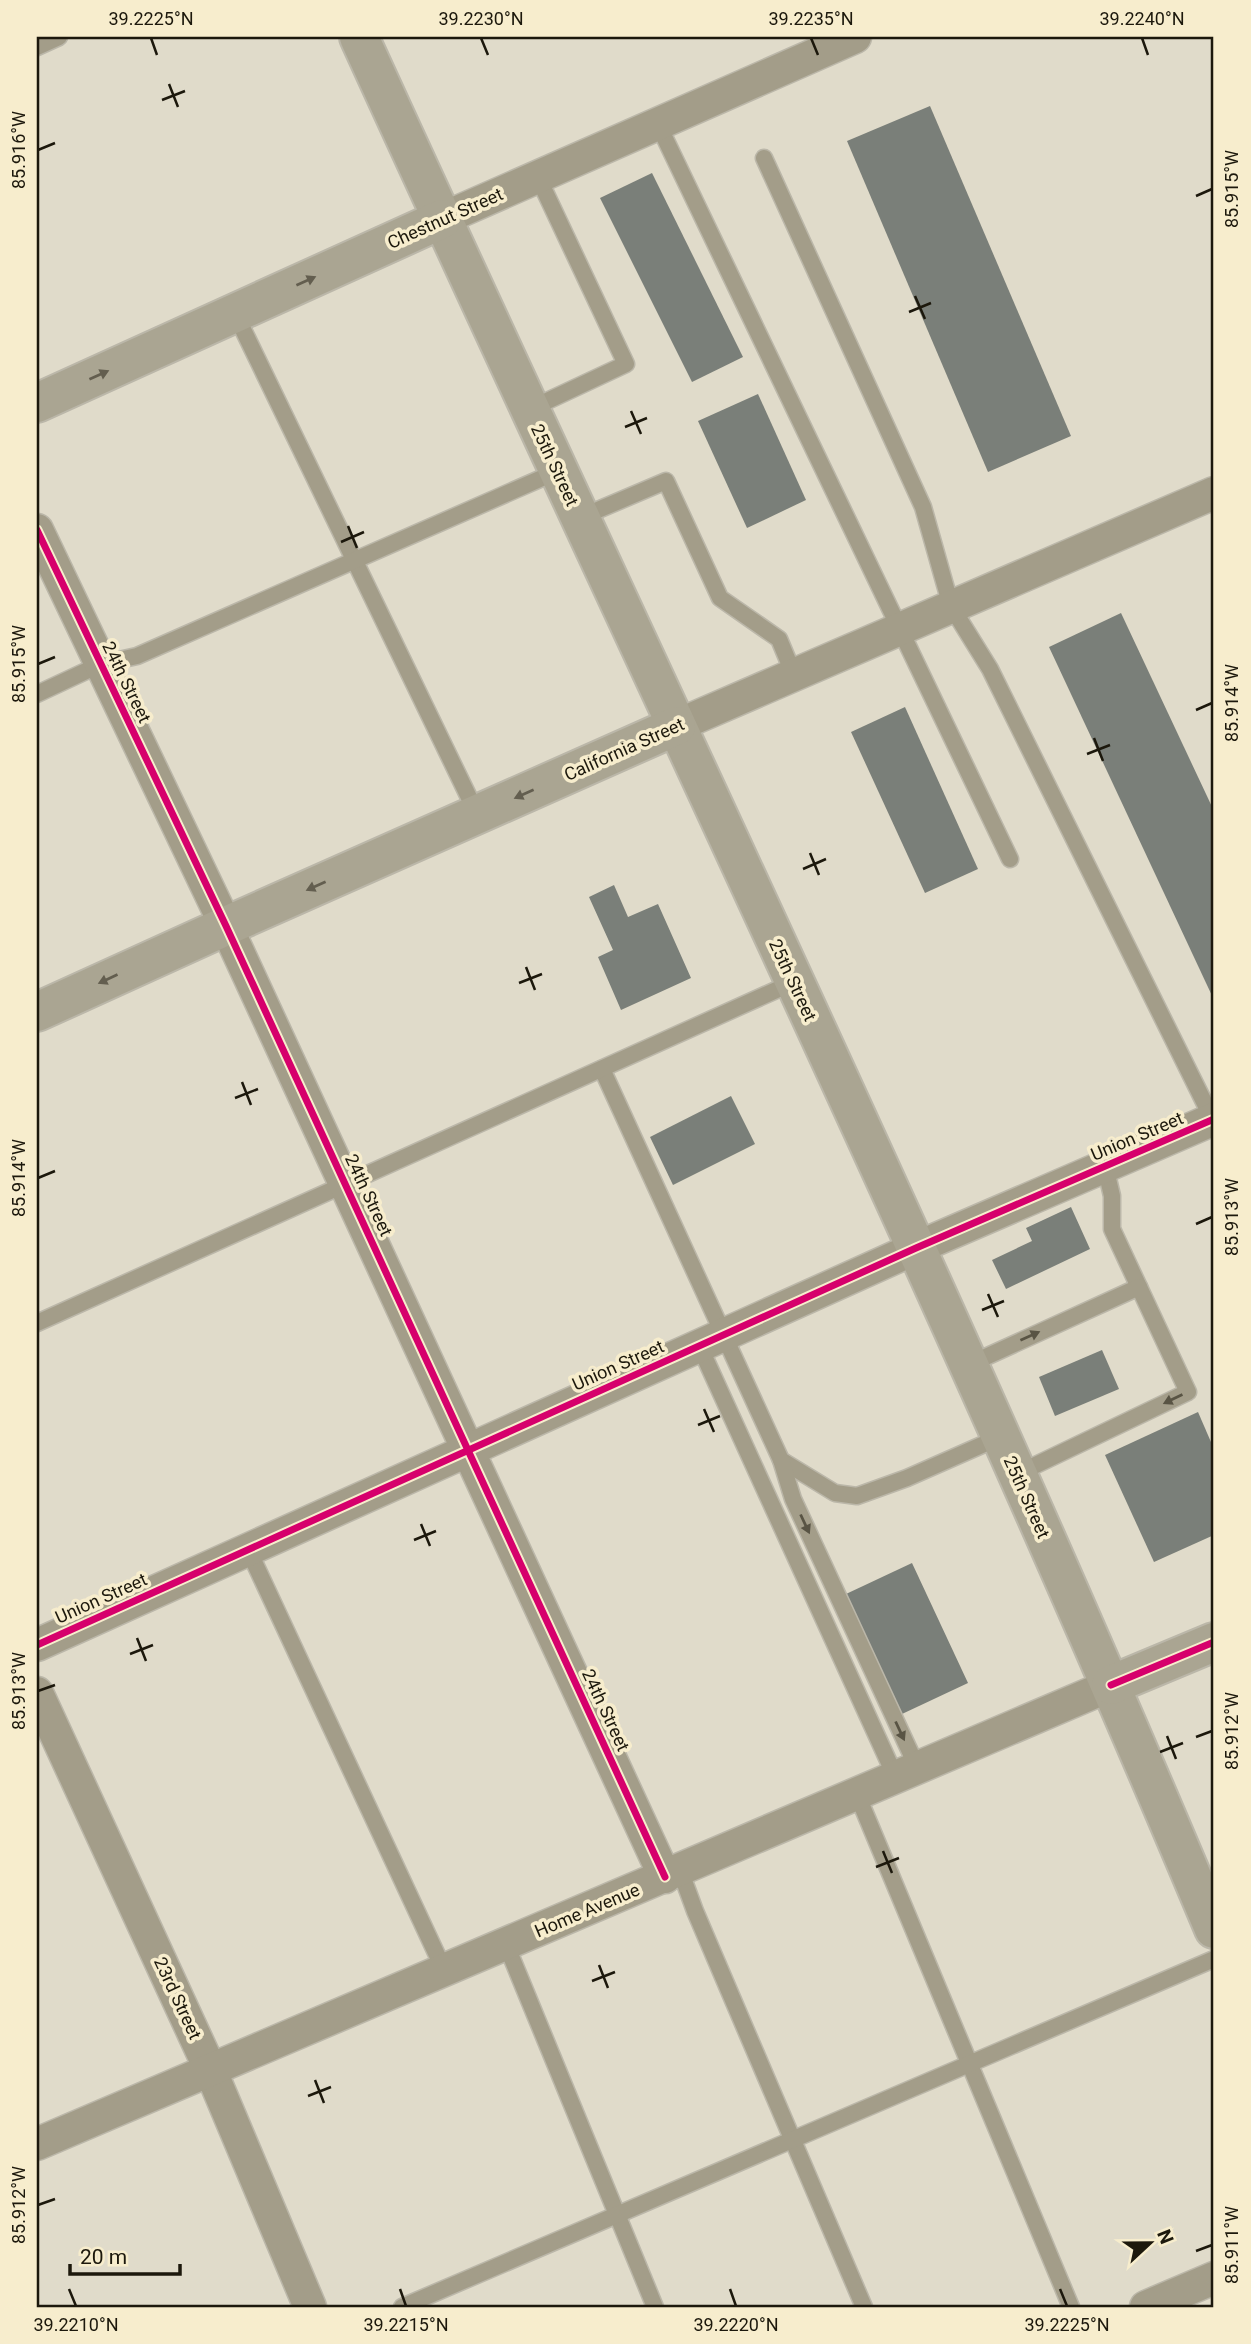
<svg xmlns="http://www.w3.org/2000/svg" width="1251" height="2344" viewBox="0 0 1251 2344" font-family="Roboto,sans-serif">
<rect width="100%" height="100%" fill="#e0dbca"/>
<g fill="#7a7f79">
<polygon points="930,106 1071,436 988,472 847,141"/>
<polygon points="652,173 743,357 692,382 600,198"/>
<polygon points="758,394 806,500 747,528 698,421"/>
<polygon points="1121,613 1214,811 1214,1000 1049,647"/>
<polygon points="905,707 978,869 925,893 851,732"/>
<polygon points="614,885 628,917 658,904 691,978 621,1010 598,957 613,950 589,897"/>
<polygon points="731,1096 755,1144 673,1185 650,1137"/>
<polygon points="1071,1207 1090,1249 1006,1289 992,1260 1032,1241 1026,1228"/>
<polygon points="1102,1350 1119,1389 1055,1416 1039,1377"/>
<polygon points="1198,1412 1214,1449 1214,1535 1154,1562 1105,1455"/>
<polygon points="912,1563 968,1683 902,1714 846,1594"/>
</g>
<g fill="none" stroke-linecap="round" stroke-linejoin="round">
<g stroke="#bbb7a9" stroke-width="19">
<g id="lane">
<polyline points="37,47 59,37"/>
<polyline points="658,124 1010,859"/>
<polyline points="764,158 923,507 951,606 990,669 1213,1120"/>
<polyline points="235,313 477,814"/>
<polyline points="530,409 626,364 538,177"/>
<polyline points="579,518 666,481 720,598 779,639 794,675"/>
<polyline points="37,694 101,664 137,656 558,471"/>
<polyline points="602,1069 781,1460 835,1493 857,1496 907,1478 1000,1437"/>
<polyline points="1105,1166 1112,1196 1112,1229 1139,1287"/>
<polyline points="37,1323 794,982"/>
<polyline points="699,1345 896,1778"/>
<polyline points="968,1365 1139,1287 1188,1392 1017,1474"/>
<polyline points="781,1460 793,1499 918,1769"/>
<polyline points="248,1549 444,1970"/>
<polyline points="857,1794 1071,2307"/>
<polyline points="680,1870 695,1911 864,2307"/>
<polyline points="506,1944 655,2307"/>
<polyline points="402,2307 1214,1959"/>
</g>
</g>
<g stroke="#bbb7a9" stroke-width="35">
<g id="street">
<polyline points="442,219 855,37"/>
<polyline points="37,530 226,926 665,1877"/>
<polyline points="676,726 1214,493"/>
<polyline points="37,1645 916,1248 1214,1119"/>
<polyline points="37,1693 210,2069 310,2307"/>
<polyline points="37,2144 1111,1685"/>
<polyline points="1146,2307 1214,2278"/>
</g>
</g>
<g stroke="#bbb7a9" stroke-width="42">
<g id="secondary">
<path d="M359,37C646,667 947,1291 1214,1929"/>
<polyline points="37,403 442,219"/>
<polyline points="37,1012 226,926 676,726"/>
<polyline points="1111,1685 1214,1642"/>
</g>
</g>
<use href="#lane" stroke="#a39d89" stroke-width="16"/>
<use href="#street" stroke="#a39d89" stroke-width="32"/>
<use href="#secondary" stroke="#aaa592" stroke-width="38"/>
<g stroke="#f7edcd" stroke-width="11">
<g id="cycleway">
<polyline points="37,530 226,926 665,1877"/>
<polyline points="37,1645 916,1248 1214,1119"/>
<polyline points="1111,1685 1214,1642"/>
</g>
</g>
<use href="#cycleway" stroke="#d6006c" stroke-width="7"/>
</g>
<defs><path id="oneway-solid" d="M-6-.8H1V-3.2L6.5 0L1 3.2V.8H-6Z" transform="scale(1.75)"/></defs>
<g fill="#635e4f">
<use href="#oneway-solid" transform="translate(306 281) rotate(-24)"/>
<use href="#oneway-solid" transform="translate(99 375) rotate(-24)"/>
<use href="#oneway-solid" transform="translate(524 794) rotate(156)"/>
<use href="#oneway-solid" transform="translate(316 886) rotate(156)"/>
<use href="#oneway-solid" transform="translate(108 979) rotate(155)"/>
</g>
<g fill="#595444">
<use href="#oneway-solid" transform="translate(1030 1336) rotate(-24)"/>
<use href="#oneway-solid" transform="translate(1173 1399) rotate(154)"/>
<use href="#oneway-solid" transform="translate(805 1524) rotate(65)"/>
<use href="#oneway-solid" transform="translate(900 1731) rotate(65)"/>
</g>
<path fill="none" stroke="#1c180c" stroke-width="2.5" d="M151,38L157,55M481,38L488,55M811,38L818,55M1142,38L1148,55M169,84L178,107M162,100L185,91M38,150L55,143M1196,196L1212,189M915,296L925,319M909,312L931,303M631,411L641,434M625,427L647,418M348,526L357,548M341,542L364,532M38,664L55,657M1196,710L1212,703M1094,738L1103,761M1087,754L1110,745M810,853L819,875M803,869L826,859M526,967L535,990M519,983L542,974M242,1082L251,1105M235,1098L258,1089M38,1178L55,1171M1196,1224L1212,1217M988,1294L998,1317M982,1310L1004,1301M704,1409L714,1432M698,1425L720,1416M421,1524L430,1546M414,1540L436,1531M137,1638L146,1661M130,1654L153,1645M38,1691L55,1685M1167,1736L1176,1759M1196,1737L1212,1731M1160,1752L1183,1743M883,1851L892,1873M876,1867L899,1858M599,1965L608,1988M592,1981L615,1972M315,2080L324,2103M308,2096L331,2087M38,2205L55,2199M1196,2251L1212,2245M69,2289L76,2306M400,2289L406,2306M730,2289L736,2306M1060,2289L1067,2306"/>
<g text-anchor="middle" dominant-baseline="central" stroke-width="7" stroke-linejoin="round" paint-order="stroke">
<g font-size="18" fill="#1c180c" stroke="#f7edcd">
<text transform="translate(445 218) rotate(-24)">Chestnut Street</text>
<text transform="translate(555 465) rotate(65)">25th Street</text>
<text transform="translate(127 682) rotate(64)">24th Street</text>
<text transform="translate(624 749) rotate(-24)">California Street</text>
<text transform="translate(793 980) rotate(65)">25th Street</text>
<text transform="translate(1137 1136) rotate(-23)">Union Street</text>
<text transform="translate(369 1195) rotate(65)">24th Street</text>
<text transform="translate(618 1365) rotate(-24)">Union Street</text>
<text transform="translate(1027 1497) rotate(66)">25th Street</text>
<text transform="translate(101 1598) rotate(-24)">Union Street</text>
<text transform="translate(606 1710) rotate(65)">24th Street</text>
<text transform="translate(587 1910) rotate(-23)">Home Avenue</text>
<text transform="translate(178 1998) rotate(65)">23rd Street</text>
</g>
</g>
<rect width="1251" height="2344" fill="none" stroke="#f7edcd" stroke-width="77"/>
<g transform="translate(1150 2243) rotate(68)" stroke="#f7edcd" stroke-width="5" paint-order="stroke">
<path d="M0-5L12 26L0 18L-12 26Z" fill="#1c180c"/>
<text y="-10" font-size="19" font-weight="bold" text-anchor="middle" fill="#1c180c">N</text>
</g>
<path d="M70 2264v10h110v-10" fill="none" stroke="#1c180c" stroke-width="3.5"/>
<text x="80" y="2264" font-size="21" fill="#1c180c" stroke="#f7edcd" stroke-width="5" paint-order="stroke">20 m</text>
<rect x="38" y="38" width="1174" height="2268" fill="none" stroke="#1c180c" stroke-width="2.5"/>
<g font-size="18" text-anchor="middle" fill="#1c180c">
<text x="151" y="25">39.2225°N</text>
<text x="481" y="25">39.2230°N</text>
<text x="811" y="25">39.2235°N</text>
<text x="1142" y="25">39.2240°N</text>
<text transform="translate(19 150) rotate(-90)" y="6">85.916°W</text>
<text transform="translate(1232 189) rotate(-90)" y="6">85.915°W</text>
<text transform="translate(19 664) rotate(-90)" y="6">85.915°W</text>
<text transform="translate(1232 703) rotate(-90)" y="6">85.914°W</text>
<text transform="translate(19 1178) rotate(-90)" y="6">85.914°W</text>
<text transform="translate(1232 1217) rotate(-90)" y="6">85.913°W</text>
<text transform="translate(19 1691) rotate(-90)" y="6">85.913°W</text>
<text transform="translate(1232 1731) rotate(-90)" y="6">85.912°W</text>
<text transform="translate(19 2205) rotate(-90)" y="6">85.912°W</text>
<text transform="translate(1232 2245) rotate(-90)" y="6">85.911°W</text>
<text x="76" y="2331">39.2210°N</text>
<text x="406" y="2331">39.2215°N</text>
<text x="736" y="2331">39.2220°N</text>
<text x="1067" y="2331">39.2225°N</text>
</g>
</svg>
